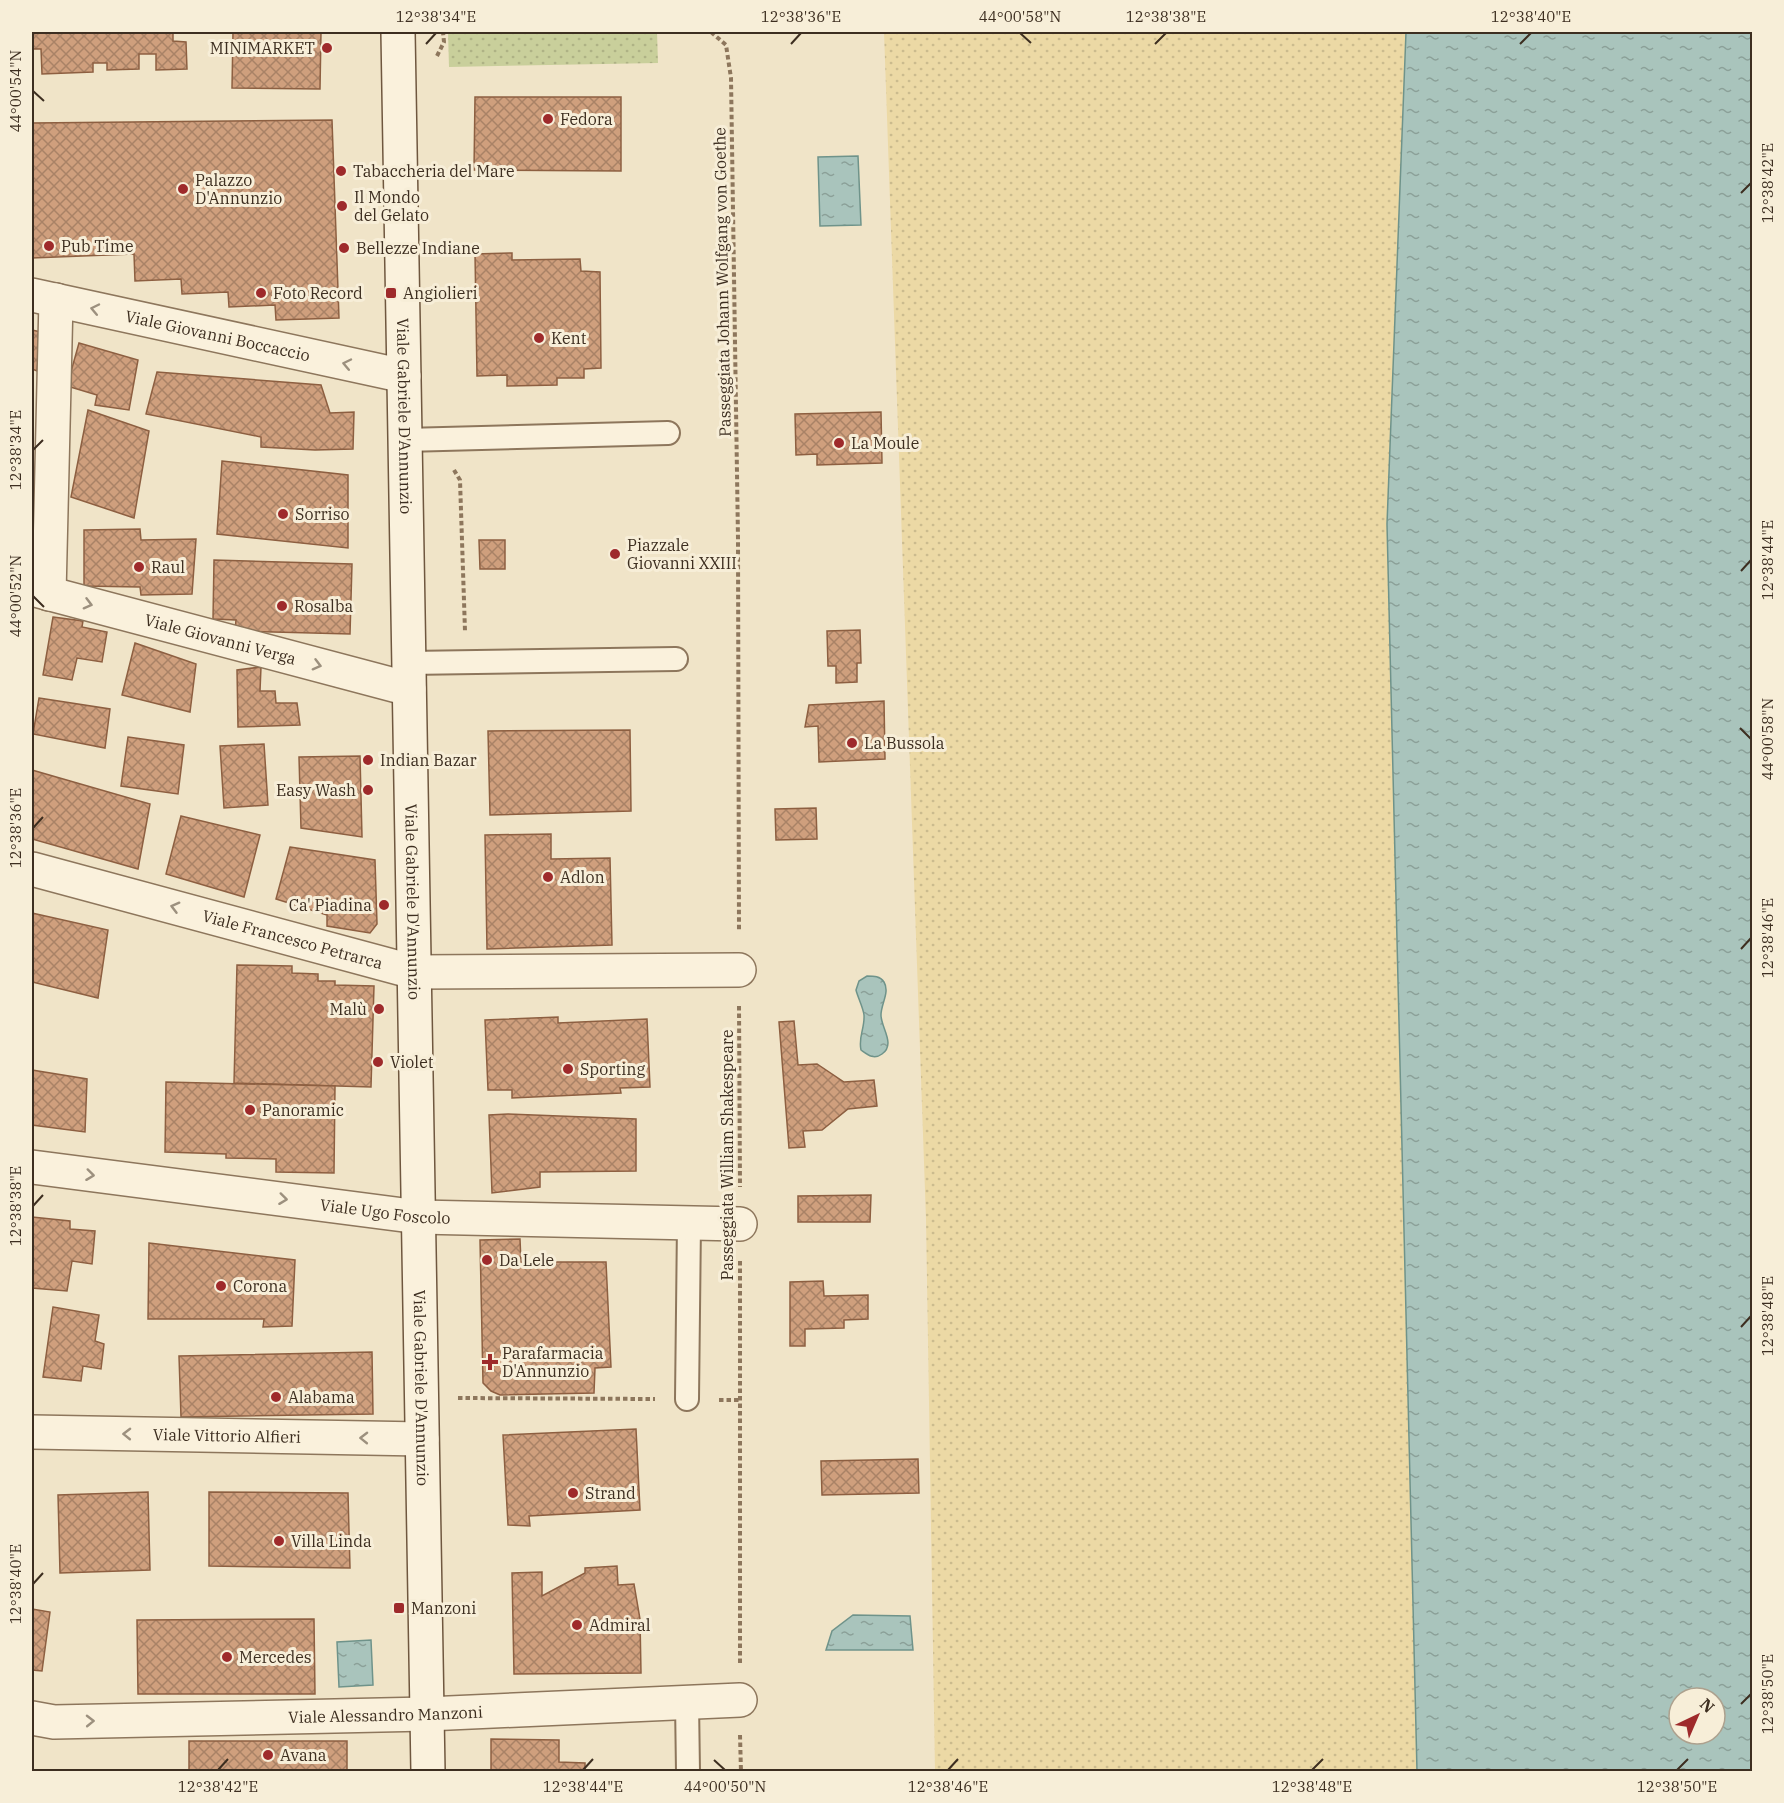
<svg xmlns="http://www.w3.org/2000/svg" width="1784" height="1803" viewBox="0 0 1784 1803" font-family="'IBM Plex Serif',serif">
<defs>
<pattern id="sand-dots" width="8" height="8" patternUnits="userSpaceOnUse" patternTransform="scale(1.5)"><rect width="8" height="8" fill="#ecd9a5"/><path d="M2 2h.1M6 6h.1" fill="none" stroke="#cbbb8e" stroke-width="1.8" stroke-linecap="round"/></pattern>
<pattern id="park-dots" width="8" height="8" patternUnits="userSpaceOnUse" patternTransform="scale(1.5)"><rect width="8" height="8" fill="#c9cf9b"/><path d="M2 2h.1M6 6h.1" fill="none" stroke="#aeb285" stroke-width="1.8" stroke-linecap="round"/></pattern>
<pattern id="water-ripples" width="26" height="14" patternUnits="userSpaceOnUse" patternTransform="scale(1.5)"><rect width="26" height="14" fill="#a9c4bc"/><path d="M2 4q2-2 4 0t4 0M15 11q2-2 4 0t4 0" fill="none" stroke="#8ba098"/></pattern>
<pattern id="building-cross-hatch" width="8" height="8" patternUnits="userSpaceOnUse" patternTransform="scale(1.5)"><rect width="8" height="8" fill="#cf9f7d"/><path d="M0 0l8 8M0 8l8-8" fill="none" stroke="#a98266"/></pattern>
</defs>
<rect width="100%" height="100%" fill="#f0e4c8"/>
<polygon fill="url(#sand-dots)" points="884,32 1406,32 1387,524 1417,1771 935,1771 926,1219"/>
<polygon fill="url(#park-dots)" points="448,32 657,32 658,63 449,67"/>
<g fill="url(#water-ripples)" stroke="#6f938a" stroke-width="1.5" fill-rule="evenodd">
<path d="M1406,32H1752V1771H1417L1387,524ZM1679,1698H1715V1734H1679Z"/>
<polygon points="858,156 861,225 820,226 818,157"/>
<path d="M867,976C874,976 880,976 884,982C890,992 881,1004 881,1015C881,1028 896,1044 882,1054C874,1060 868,1055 861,1050C858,1037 865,1028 864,1015C863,1007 858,998 856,990L859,981Z"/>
<polygon points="853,1615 910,1616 913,1650 826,1650 832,1631"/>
<polygon points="371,1640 373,1685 339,1687 337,1642"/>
</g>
<g fill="url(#building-cross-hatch)" stroke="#8d5f41" stroke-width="1.5">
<polygon points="32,32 173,32 173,41 186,42 187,69 156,70 156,54 139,54 139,69 107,70 107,63 93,63 93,72 42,74 41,49 32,49"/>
<polygon points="233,32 321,32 320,89 232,88"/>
<polygon points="475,97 621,97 621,171 474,170"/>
<polygon points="332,120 339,318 276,320 275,305 229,307 228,292 182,294 181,279 135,281 134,254 32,258 32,123"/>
<polygon points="512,253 512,260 580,259 581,271 600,272 601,368 584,369 584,378 557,378 557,385 507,386 507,375 477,376 475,254"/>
<polygon points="32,330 41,332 37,371 32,369"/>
<polygon points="79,343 138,360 129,410 95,405 97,395 67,386"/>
<polygon points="157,372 321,385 330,413 354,412 353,449 315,450 261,447 261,437 146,414"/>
<polygon points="88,410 149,431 134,518 71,497"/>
<polygon points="881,412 882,463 817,465 817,454 796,455 795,414"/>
<polygon points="222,461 348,475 348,548 217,534"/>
<polygon points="140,529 141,540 196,539 192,594 141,595 140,587 84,586 84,530"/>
<polygon points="479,540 505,540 505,569 480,569"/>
<polygon points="214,560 352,564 350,634 235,631 236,620 213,619"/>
<polygon points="53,617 83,621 82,627 107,632 102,662 77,658 72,680 43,675"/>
<polygon points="860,630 861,663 857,663 857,682 836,683 836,666 828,666 827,631"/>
<polygon points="135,643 196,664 190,712 122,695"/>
<polygon points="261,667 260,691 275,691 276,703 297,703 300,725 238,727 237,670"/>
<polygon points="39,698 110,709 105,748 33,734"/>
<polygon points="884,701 885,759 819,762 818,726 805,727 809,705"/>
<polygon points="630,730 631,811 490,815 488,731"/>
<polygon points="128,737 184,745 178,794 121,786"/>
<polygon points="264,744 268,805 224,808 220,746"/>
<polygon points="360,756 362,837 301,828 299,757"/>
<polygon points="32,770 150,804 138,869 32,839"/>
<polygon points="816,808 817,839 776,840 775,809"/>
<polygon points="181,816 260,835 244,897 166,874"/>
<polygon points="551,834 551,859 610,858 612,945 487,949 485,835"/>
<polygon points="290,847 375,860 377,924 370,933 327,926 327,915 276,899"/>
<polygon points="32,913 108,930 98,998 32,982"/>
<polygon points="237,965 292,966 292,973 318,974 318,981 335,981 335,985 374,986 371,1087 234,1083"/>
<polygon points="558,1017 558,1023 647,1019 650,1087 620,1088 621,1093 512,1098 512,1090 488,1090 485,1020"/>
<polygon points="794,1021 798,1065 817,1064 844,1082 874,1080 877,1106 848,1109 822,1130 803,1131 805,1147 789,1148 779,1022"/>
<polygon points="32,1070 87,1079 85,1132 32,1125"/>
<polygon points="166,1082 335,1086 334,1173 276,1172 276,1159 226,1158 226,1154 165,1152"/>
<polygon points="508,1114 636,1119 636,1171 540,1172 540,1187 492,1193 489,1115"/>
<polygon points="871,1195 870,1222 798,1222 798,1196"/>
<polygon points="32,1217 70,1221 70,1229 95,1231 92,1264 72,1261 67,1291 32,1288"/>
<polygon points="520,1239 521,1262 606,1262 611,1367 595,1368 594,1393 500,1395 491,1391 483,1383 480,1240"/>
<polygon points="149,1243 295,1260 292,1326 263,1327 264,1319 148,1319"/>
<polygon points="823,1281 824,1296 868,1295 868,1319 844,1320 844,1328 805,1329 805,1346 790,1346 790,1282"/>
<polygon points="53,1307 99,1315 95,1341 104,1344 101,1369 83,1366 81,1381 43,1377"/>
<polygon points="372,1352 373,1414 181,1417 179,1356"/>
<polygon points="636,1429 640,1510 529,1516 530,1526 508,1525 503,1435"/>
<polygon points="918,1459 919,1493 822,1495 821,1461"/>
<polygon points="148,1492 150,1570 60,1573 58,1495"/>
<polygon points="209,1492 348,1493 350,1568 209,1566"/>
<polygon points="617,1566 618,1585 634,1584 640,1619 641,1673 514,1674 512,1573 542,1572 542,1596 585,1573 585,1568"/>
<polygon points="32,1609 50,1612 42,1671 32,1670"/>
<polygon points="314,1619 315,1694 138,1694 137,1620"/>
<polygon points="491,1739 559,1740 559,1762 585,1763 585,1772 491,1772"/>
<rect x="189" y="1741" width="158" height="31"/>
</g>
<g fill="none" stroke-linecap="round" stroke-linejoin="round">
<g stroke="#8d765c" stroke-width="26">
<g id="lane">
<polyline points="405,440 668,433"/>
<polyline points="409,663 676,659"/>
<polyline points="687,1399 689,1223"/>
<polyline points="687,1702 688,1772"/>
</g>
</g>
<g stroke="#8d765c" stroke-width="36">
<g id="street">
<path id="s1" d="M32,295L404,376"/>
<path id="s2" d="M32,589L409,689"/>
<polyline points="49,594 56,300"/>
<path id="s3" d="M32,869L414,972L739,970"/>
<path id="s4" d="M32,1167L419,1217L740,1224"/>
<path id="s5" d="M32,1432L422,1439"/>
<path id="s6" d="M32,1718L54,1722L427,1714L740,1700"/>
</g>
</g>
<g stroke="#6f573f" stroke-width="36">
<g id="secondary">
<path id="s7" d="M398,32L428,1772"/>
</g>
</g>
<g stroke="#8d765c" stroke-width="4" stroke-dasharray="4.5 3" stroke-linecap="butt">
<polyline points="711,32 726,45 731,78 738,539 739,932"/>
<polyline points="437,56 444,42 443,32"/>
<polyline points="454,470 460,480 465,631"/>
<polyline points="739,1006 740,1187"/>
<polyline points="740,1261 740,1664"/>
<polyline points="458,1398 655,1399"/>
<polyline points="719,1400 740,1400"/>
<polyline points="740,1735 741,1772"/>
</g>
<use href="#lane" stroke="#faf1dc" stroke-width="22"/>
<use href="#street" stroke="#faf1dc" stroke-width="33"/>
<use href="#secondary" stroke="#faf1dc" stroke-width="33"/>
</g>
<defs><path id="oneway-chevron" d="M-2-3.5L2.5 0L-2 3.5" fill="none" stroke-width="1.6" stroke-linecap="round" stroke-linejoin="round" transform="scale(1.5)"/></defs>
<g stroke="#9c907e">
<use href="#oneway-chevron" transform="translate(95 309) rotate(-168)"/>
<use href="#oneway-chevron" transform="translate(347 364) rotate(-168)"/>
<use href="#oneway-chevron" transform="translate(88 604) rotate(15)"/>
<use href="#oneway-chevron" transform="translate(317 665) rotate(15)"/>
<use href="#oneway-chevron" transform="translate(175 907) rotate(-165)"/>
<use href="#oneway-chevron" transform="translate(90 1175) rotate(7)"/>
<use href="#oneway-chevron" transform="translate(283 1199) rotate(7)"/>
<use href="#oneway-chevron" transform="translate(127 1434) rotate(-179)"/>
<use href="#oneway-chevron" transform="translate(364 1438) rotate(-179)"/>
<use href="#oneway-chevron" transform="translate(90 1721) rotate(-1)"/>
</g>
<path fill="none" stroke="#3d2e20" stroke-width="2" d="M1020,33L1031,43M426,44L436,33M791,44L801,33M1155,44L1166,33M1520,44L1531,33M33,91L44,101M1741,193L1751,183M33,450L43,440M1741,571L1751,560M33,596L44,607M1740,728L1751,739M33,828L43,817M1741,949L1751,938M33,1206L43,1195M1741,1327L1751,1316M33,1584L43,1573M1741,1704L1751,1694M714,1760L725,1770M218,1770L228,1759M583,1770L593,1759M948,1770L958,1759M1312,1770L1323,1759M1677,1770L1688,1759"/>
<g fill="#9e2a2b" stroke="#f7eed8" stroke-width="2">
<circle cx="327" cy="48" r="6"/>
<circle cx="548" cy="119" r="6"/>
<circle cx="341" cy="171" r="6"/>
<circle cx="183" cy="189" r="6"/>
<circle cx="342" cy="206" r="6"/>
<circle cx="49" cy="246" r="6"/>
<circle cx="344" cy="248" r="6"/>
<circle cx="261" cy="293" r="6"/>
<rect x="385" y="287" width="12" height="12" rx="3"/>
<circle cx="539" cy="338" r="6"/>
<circle cx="839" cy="443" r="6"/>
<circle cx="283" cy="514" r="6"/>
<circle cx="615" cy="554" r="6"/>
<circle cx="139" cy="567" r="6"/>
<circle cx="282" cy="606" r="6"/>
<circle cx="852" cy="743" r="6"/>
<circle cx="368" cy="760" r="6"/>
<circle cx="368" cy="790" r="6"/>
<circle cx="548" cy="877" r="6"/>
<circle cx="384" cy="905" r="6"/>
<circle cx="379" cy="1009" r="6"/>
<circle cx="378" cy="1062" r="6"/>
<circle cx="568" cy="1069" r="6"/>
<circle cx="250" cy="1110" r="6"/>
<circle cx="487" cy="1260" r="6"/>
<circle cx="221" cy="1286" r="6"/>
<path d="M487 1353h6v6h6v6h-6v6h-6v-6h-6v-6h6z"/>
<circle cx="276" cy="1397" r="6"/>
<circle cx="573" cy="1493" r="6"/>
<circle cx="279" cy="1541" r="6"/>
<rect x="393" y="1602" width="12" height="12" rx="3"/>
<circle cx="577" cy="1625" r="6"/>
<circle cx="227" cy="1657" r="6"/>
<circle cx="268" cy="1755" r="6"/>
</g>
<g text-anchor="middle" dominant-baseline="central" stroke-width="6" stroke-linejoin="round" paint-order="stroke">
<g font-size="16" fill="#3d2e20" stroke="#f7eed8" text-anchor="start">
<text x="315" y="48" text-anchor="end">MINIMARKET</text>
<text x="560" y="119">Fedora</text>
<text x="353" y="171">Tabaccheria del Mare</text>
<text x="195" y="180">Palazzo<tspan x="195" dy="18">D'Annunzio</tspan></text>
<text x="354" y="197">Il Mondo<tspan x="354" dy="18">del Gelato</tspan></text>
<text x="61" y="246">Pub Time</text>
<text x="356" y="248">Bellezze Indiane</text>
<text x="273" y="293">Foto Record</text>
<text x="403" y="293">Angiolieri</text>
<text x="551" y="338">Kent</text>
<text x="851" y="443">La Moule</text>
<text x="295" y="514">Sorriso</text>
<text x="627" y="545">Piazzale<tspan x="627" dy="18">Giovanni XXIII</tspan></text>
<text x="151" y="567">Raul</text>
<text x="294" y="606">Rosalba</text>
<text x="864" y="743">La Bussola</text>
<text x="380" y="760">Indian Bazar</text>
<text x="356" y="790" text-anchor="end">Easy Wash</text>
<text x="560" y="877">Adlon</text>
<text x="372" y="905" text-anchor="end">Ca' Piadina</text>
<text x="367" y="1009" text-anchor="end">Malù</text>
<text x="390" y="1062">Violet</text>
<text x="580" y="1069">Sporting</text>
<text x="262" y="1110">Panoramic</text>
<text x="499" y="1260">Da Lele</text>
<text x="233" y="1286">Corona</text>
<text x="502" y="1353">Parafarmacia<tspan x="502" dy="18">D'Annunzio</tspan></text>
<text x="288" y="1397">Alabama</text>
<text x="585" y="1493">Strand</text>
<text x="291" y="1541">Villa Linda</text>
<text x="411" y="1608">Manzoni</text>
<text x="589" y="1625">Admiral</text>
<text x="239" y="1657">Mercedes</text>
<text x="280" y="1755">Avana</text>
</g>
<g font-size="16" fill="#3d2e20" stroke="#f7eed8">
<text transform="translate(722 282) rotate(-91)">Passeggiata Johann Wolfgang von Goethe</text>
<text stroke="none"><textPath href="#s1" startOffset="190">Viale Giovanni Boccaccio</textPath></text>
<text stroke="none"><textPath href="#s7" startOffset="384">Viale Gabriele D'Annunzio</textPath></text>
<text stroke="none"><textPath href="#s2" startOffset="195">Viale Giovanni Verga</textPath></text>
<text stroke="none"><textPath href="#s7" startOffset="870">Viale Gabriele D'Annunzio</textPath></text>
<text stroke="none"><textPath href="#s3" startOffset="270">Viale Francesco Petrarca</textPath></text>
<text transform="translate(727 1155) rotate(-90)">Passeggiata William Shakespeare</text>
<text stroke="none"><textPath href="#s4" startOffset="356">Viale Ugo Foscolo</textPath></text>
<text stroke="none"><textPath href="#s7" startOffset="1356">Viale Gabriele D'Annunzio</textPath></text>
<text stroke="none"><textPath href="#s5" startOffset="195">Viale Vittorio Alfieri</textPath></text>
<text stroke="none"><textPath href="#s6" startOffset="354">Viale Alessandro Manzoni</textPath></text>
</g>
</g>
<rect width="1784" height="1803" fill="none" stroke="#f7eed8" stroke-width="66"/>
<g transform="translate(1697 1716) rotate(44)"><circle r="28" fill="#f7eed8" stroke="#ada18e" stroke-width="1.5"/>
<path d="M0-4.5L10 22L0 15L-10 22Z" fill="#9e2a2b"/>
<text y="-9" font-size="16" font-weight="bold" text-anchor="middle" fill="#3d2e20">N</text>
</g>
<rect x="33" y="33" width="1718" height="1737" fill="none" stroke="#3d2e20" stroke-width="2"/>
<g font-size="15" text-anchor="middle" fill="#3d2e20">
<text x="436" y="22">12°38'34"E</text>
<text x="801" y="22">12°38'36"E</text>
<text x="1020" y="22">44°00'58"N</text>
<text x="1166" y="22">12°38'38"E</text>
<text x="1531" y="22">12°38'40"E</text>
<text transform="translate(16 91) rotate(-90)" y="5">44°00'54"N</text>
<text transform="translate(1768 183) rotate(-90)" y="5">12°38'42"E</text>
<text transform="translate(16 450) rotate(-90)" y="5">12°38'34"E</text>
<text transform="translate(1768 560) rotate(-90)" y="5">12°38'44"E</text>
<text transform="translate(16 596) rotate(-90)" y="5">44°00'52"N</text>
<text transform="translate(1768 739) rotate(-90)" y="5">44°00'58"N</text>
<text transform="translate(16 828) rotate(-90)" y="5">12°38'36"E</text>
<text transform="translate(1768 938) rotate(-90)" y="5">12°38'46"E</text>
<text transform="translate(16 1206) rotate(-90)" y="5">12°38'38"E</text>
<text transform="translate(1768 1316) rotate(-90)" y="5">12°38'48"E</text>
<text transform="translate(16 1584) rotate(-90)" y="5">12°38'40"E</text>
<text transform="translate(1768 1694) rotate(-90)" y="5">12°38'50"E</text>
<text x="218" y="1792">12°38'42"E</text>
<text x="583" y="1792">12°38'44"E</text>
<text x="725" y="1792">44°00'50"N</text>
<text x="948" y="1792">12°38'46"E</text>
<text x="1312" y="1792">12°38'48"E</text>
<text x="1677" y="1792">12°38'50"E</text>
</g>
</svg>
